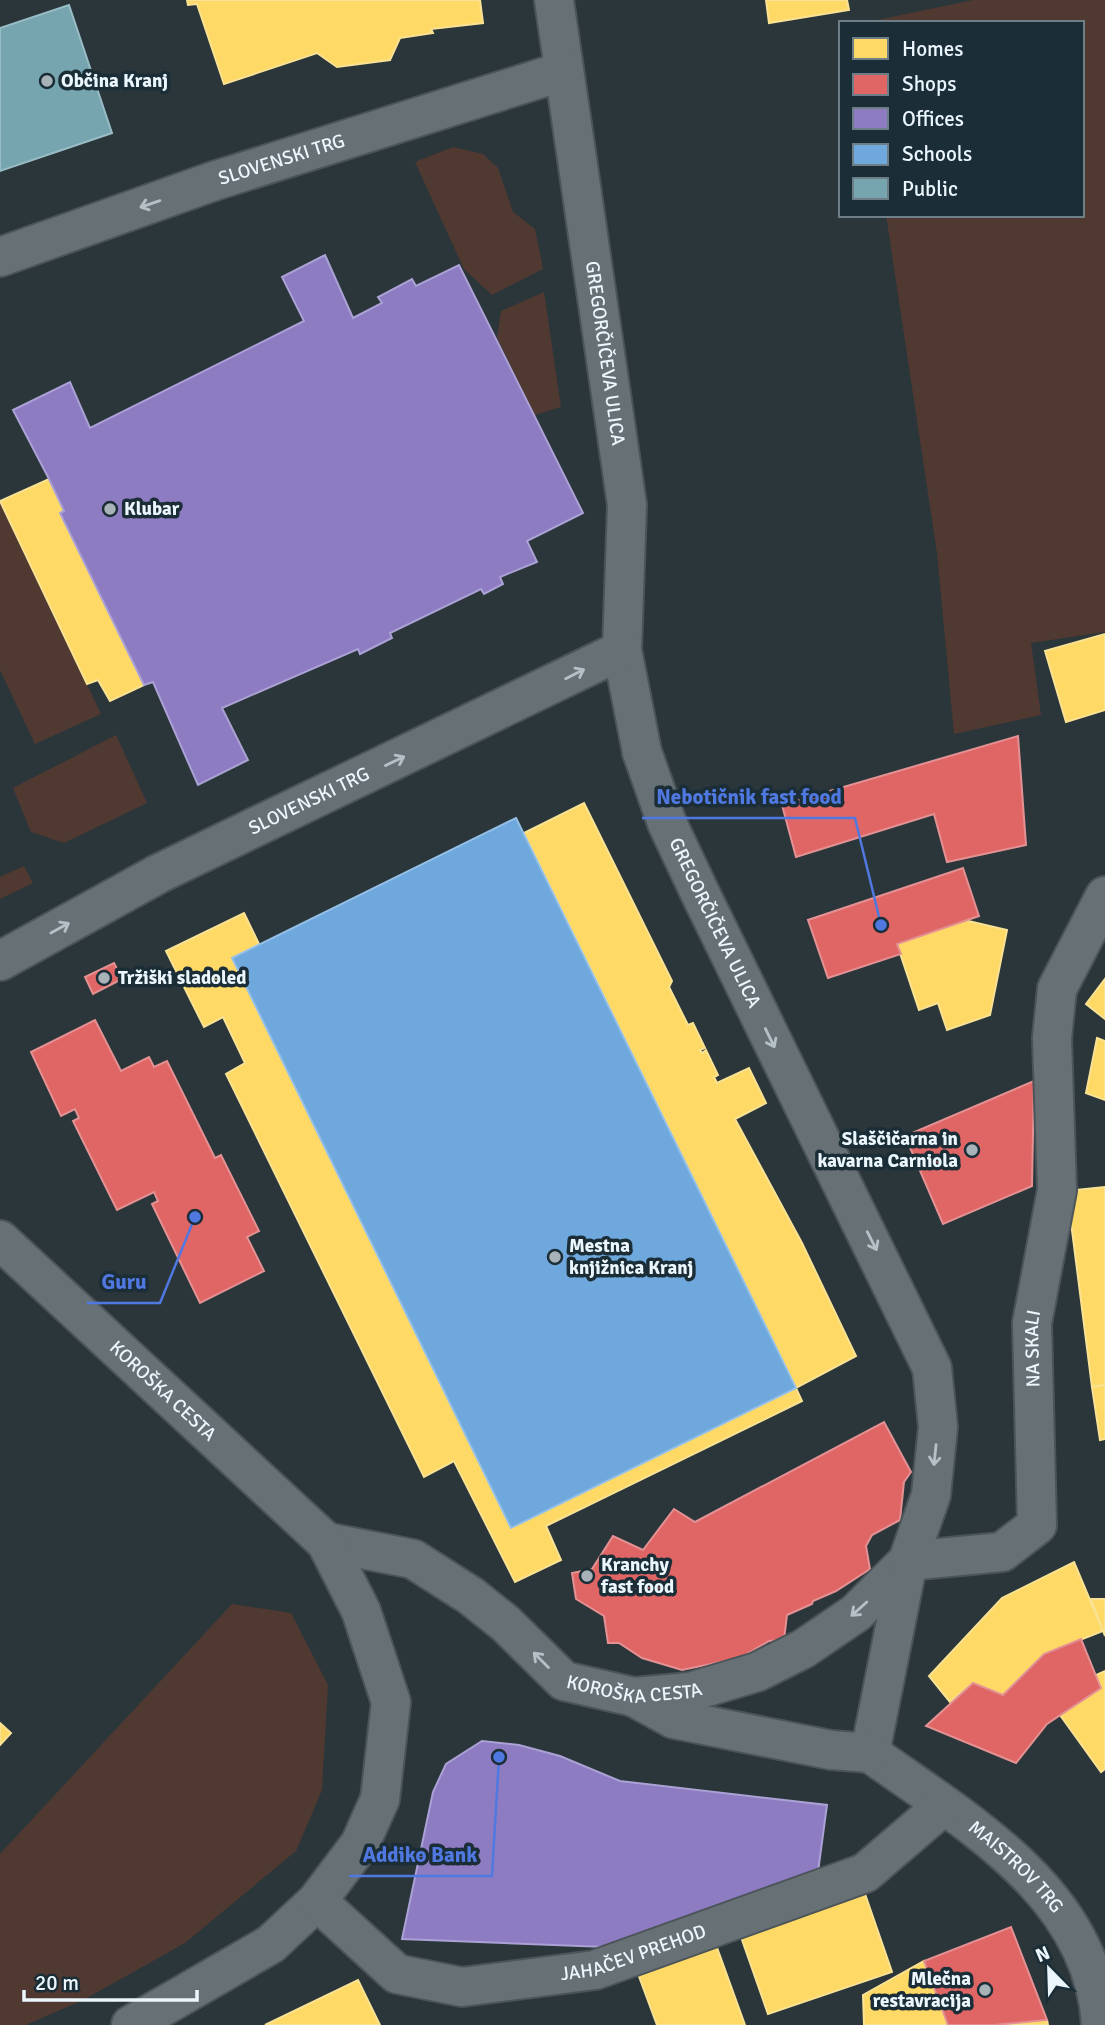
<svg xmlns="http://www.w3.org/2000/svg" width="1105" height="2025" viewBox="0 0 1105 2025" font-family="Signika,sans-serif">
<rect width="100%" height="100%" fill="#2b363b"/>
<g fill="#503931">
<polygon points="973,0 1105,0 1105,632 1031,643 1041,715 954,734 937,553 886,215 1082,215 1082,23 863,23"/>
<polygon points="453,147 483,154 498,168 513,212 535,229 543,269 492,295 464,269 415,162"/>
<polygon points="544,292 561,407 535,415 497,338 501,311"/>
<polygon points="0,501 101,714 35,744 0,670"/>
<polygon points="116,735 147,803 64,843 31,832 13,788"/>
<polygon points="24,866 33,883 0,899 0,877"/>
<polygon points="232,1604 291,1613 328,1685 322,1790 296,1851 185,1943 85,1999 26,2025 0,2025 0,1854"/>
</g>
<g fill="#ffd966" stroke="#f9e293" stroke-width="2">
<polygon points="187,0 480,0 483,23 431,29 433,33 400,38 390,60 337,67 317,53 224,84 197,4 188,5"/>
<polygon points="766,0 847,0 849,10 769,23"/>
<polygon points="49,479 64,511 60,513 144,685 110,701 98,680 87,684 0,501"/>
<polygon points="1105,634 1105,710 1066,722 1045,651"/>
<polygon points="584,803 672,981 669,987 688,1025 693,1023 705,1048 700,1050 702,1053 706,1050 718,1075 714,1077 717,1083 749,1068 766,1103 735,1119 802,1243 856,1356 796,1388 524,833"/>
<polygon points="244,913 259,944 232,958 511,1528 796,1388 802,1401 546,1526 561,1560 515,1582 454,1461 424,1477 226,1074 245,1063 223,1017 204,1027 166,951"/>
<polygon points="964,920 1007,930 990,1015 947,1030 938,1003 919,1010 897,944"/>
<polygon points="1105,979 1105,1019 1086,1004"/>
<polygon points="1097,1038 1105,1041 1105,1100 1086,1093"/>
<polygon points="1105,1187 1105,1385 1092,1387 1067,1191"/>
<polygon points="1105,1385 1105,1439 1100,1440 1092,1387"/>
<polygon points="1074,1562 1103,1631 1044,1654 1003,1695 973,1683 950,1702 929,1676 1002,1598"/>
<polygon points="1091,1599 1105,1599 1105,1636 1103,1631"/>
<polygon points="1105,1671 1105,1769 1101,1772 1060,1715 1101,1688 1096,1675"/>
<polygon points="0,1723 11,1733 0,1745"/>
<polygon points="864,1891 892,1972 768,2014 740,1934"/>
<polygon points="715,1942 745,2025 657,2025 637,1971"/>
<polygon points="924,1961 948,2025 864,2025 863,1995"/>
<polygon points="358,1980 380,2025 265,2025"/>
<polygon points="1047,2020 1048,2025 994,2025"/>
</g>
<g fill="#e06666" stroke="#e39193" stroke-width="2">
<polygon points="1018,736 1026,845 947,862 934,814 796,857 782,805"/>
<polygon points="963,868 979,916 897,944 901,954 828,978 808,920"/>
<polygon points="114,963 122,979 93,994 85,977"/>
<polygon points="95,1020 121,1071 149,1057 154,1067 167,1061 215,1158 221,1155 259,1231 247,1237 264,1271 200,1303 152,1204 158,1201 154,1192 117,1210 73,1121 79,1118 75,1109 61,1116 31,1052"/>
<polygon points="1034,1081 1032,1186 943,1224 905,1136"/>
<polygon points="884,1422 911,1472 904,1482 900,1520 872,1535 866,1546 870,1569 836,1591 813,1601 812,1604 787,1615 784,1640 769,1641 740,1658 682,1670 642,1658 619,1643 608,1643 604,1616 576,1599 572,1573 592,1569 613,1536 643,1550 674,1509 695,1522"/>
<polygon points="1081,1639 1101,1688 1047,1724 1016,1763 926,1726 973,1683 1003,1695 1044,1654"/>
<polygon points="1011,1927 1047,2020 994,2025 948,2025 924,1961"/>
</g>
<g fill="#8e7cc3" stroke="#aaa1d4" stroke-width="2">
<polygon points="325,255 353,318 382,303 378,297 412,279 416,286 459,265 583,513 527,541 537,562 500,577 503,584 484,594 481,589 390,633 392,638 360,654 358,649 222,708 248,760 198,785 153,682 144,685 60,513 64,511 49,479 13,410 70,382 90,428 304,321 282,277"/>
<polygon points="482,1741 519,1745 560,1756 620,1781 827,1805 818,1872 605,1947 402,1939 433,1792 446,1764"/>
</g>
<polygon fill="#6fa8dc" stroke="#94bfe6" stroke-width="2" points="516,818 796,1388 511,1528 232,958"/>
<polygon fill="#76a5af" stroke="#99bdc6" stroke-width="2" points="69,5 112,133 0,171 0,28"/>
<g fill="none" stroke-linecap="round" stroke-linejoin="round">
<g stroke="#4b5458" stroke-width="42">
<g id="pedestrian">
<path id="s1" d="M642,752L667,823L700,893L932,1368L938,1427L931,1495L908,1561L870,1753C965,1821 1094,1893 1101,2025"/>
<path id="s2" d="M326,1542L413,1559L471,1596L505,1623L564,1681L634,1697L690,1692L757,1672L803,1649L856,1613L908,1561"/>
<polyline points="634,1697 674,1719 831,1750 870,1753"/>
</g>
</g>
<g stroke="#4b5458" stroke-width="42">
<g id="minor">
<path id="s3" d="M554,0L627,505L622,650L642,752"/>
<path id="s4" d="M0,257L214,181L564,71"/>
<path id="s5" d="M0,961L158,874L622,650"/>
<path id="s6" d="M0,1240L326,1542L361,1611L391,1702L380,1799L360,1844L317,1901L271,1944L131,2025"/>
<path id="s7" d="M908,1561L1002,1552L1037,1525L1032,1323L1057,1190L1052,1038L1057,989L1105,896"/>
<path id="s8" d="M317,1901L397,1974L462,1987L595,1970L865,1873L943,1806"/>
</g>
</g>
<use href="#pedestrian" stroke="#677075" stroke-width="38"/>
<use href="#minor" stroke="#677075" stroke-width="38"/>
</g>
<defs><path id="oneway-shaft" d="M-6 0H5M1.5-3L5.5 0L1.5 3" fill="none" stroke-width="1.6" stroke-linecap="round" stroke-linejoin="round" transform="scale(1.75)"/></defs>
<g stroke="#b6c0c7">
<use href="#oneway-shaft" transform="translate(150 204) rotate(161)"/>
<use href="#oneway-shaft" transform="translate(575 674) rotate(-27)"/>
<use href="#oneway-shaft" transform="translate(395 761) rotate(-25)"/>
<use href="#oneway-shaft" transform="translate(60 928) rotate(-29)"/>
<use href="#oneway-shaft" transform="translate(770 1038) rotate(64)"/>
<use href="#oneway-shaft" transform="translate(872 1241) rotate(63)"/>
<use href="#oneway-shaft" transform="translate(935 1455) rotate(96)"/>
<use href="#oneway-shaft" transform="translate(859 1609) rotate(138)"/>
<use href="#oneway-shaft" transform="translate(541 1660) rotate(-135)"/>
</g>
<g fill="#a8b3b9" stroke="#1b2e37" stroke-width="2.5">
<circle cx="47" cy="81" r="7"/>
<circle cx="110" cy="509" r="7"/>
<circle cx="104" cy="978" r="7"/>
<circle cx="972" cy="1150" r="7"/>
<circle cx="555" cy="1257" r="7"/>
<circle cx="587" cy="1576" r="7"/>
<circle cx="985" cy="1990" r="7"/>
</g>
<g text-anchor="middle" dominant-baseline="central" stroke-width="7" stroke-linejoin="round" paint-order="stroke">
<g font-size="19" font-weight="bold" fill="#ebf6fd" stroke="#1b2e37" text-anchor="start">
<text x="61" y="81">Občina Kranj</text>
<text x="124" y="509">Klubar</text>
<text x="118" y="978">Tržiški sladoled</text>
<text x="958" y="1139" text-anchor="end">Slaščičarna in<tspan x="958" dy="22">kavarna Carniola</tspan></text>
<text x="569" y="1246">Mestna<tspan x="569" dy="22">knjižnica Kranj</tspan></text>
<text x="601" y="1565">Kranchy<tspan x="601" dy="22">fast food</tspan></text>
<text x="971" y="1979" text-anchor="end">Mlečna<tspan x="971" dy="22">restavracija</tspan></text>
</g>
<g font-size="19" fill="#ebf6fd" stroke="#1b2e37">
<text stroke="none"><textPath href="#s4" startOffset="298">SLOVENSKI TRG</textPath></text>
<text stroke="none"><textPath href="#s3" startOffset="357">GREGORČIČEVA ULICA</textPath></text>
<text stroke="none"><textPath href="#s5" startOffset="348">SLOVENSKI TRG</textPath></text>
<text stroke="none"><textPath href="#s1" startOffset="186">GREGORČIČEVA ULICA</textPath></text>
<text stroke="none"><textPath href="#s7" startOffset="315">NA SKALI</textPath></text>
<text stroke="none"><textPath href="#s6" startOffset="222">KOROŠKA CESTA</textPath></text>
<text stroke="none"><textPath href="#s2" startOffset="355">KOROŠKA CESTA</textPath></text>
<text stroke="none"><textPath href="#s1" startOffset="1260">MAISTROV TRG</textPath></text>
<text stroke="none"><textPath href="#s8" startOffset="350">JAHAČEV PREHOD</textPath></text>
</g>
</g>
<path fill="none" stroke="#5078e1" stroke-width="2.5" d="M881 925L855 818H642M195 1217L160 1303H87M499 1757L492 1876H349"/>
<g fill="#5078e1" stroke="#1b2e37" stroke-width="2.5">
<circle cx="881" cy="925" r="7"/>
<circle cx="195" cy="1217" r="7"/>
<circle cx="499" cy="1757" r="7"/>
</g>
<g font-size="21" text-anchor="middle" font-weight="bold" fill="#5078e1" stroke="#1b2e37" stroke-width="7" stroke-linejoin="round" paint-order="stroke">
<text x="749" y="804">Nebotičnik fast food</text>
<text x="124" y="1289">Guru</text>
<text x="420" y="1862">Addiko Bank</text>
</g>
<rect x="839" y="21" width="245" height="196" fill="#1b2e37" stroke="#6e7e86" stroke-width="2"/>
<rect x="853" y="38" width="35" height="21" fill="#ffd966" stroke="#6e7e86" stroke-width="2"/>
<text x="902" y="56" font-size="21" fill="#ebf6fd">Homes</text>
<rect x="853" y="74" width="35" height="21" fill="#e06666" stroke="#6e7e86" stroke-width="2"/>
<text x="902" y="91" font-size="21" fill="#ebf6fd">Shops</text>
<rect x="853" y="108" width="35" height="21" fill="#8e7cc3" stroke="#6e7e86" stroke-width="2"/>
<text x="902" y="126" font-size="21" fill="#ebf6fd">Offices</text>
<rect x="853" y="144" width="35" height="21" fill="#6fa8dc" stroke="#6e7e86" stroke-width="2"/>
<text x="902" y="161" font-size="21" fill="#ebf6fd">Schools</text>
<rect x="853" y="178" width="35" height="21" fill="#76a5af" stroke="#6e7e86" stroke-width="2"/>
<text x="902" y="196" font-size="21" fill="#ebf6fd">Public</text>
<g transform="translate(1049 1969) rotate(337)" stroke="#1b2e37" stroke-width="5" paint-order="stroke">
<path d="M0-5L12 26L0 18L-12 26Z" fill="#ebf6fd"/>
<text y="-10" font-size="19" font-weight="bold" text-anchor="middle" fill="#ebf6fd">N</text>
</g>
<path d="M24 1990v10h173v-10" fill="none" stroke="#ebf6fd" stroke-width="3.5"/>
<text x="35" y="1990" font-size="21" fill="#ebf6fd" stroke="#1b2e37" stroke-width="5" paint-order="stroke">20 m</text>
</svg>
